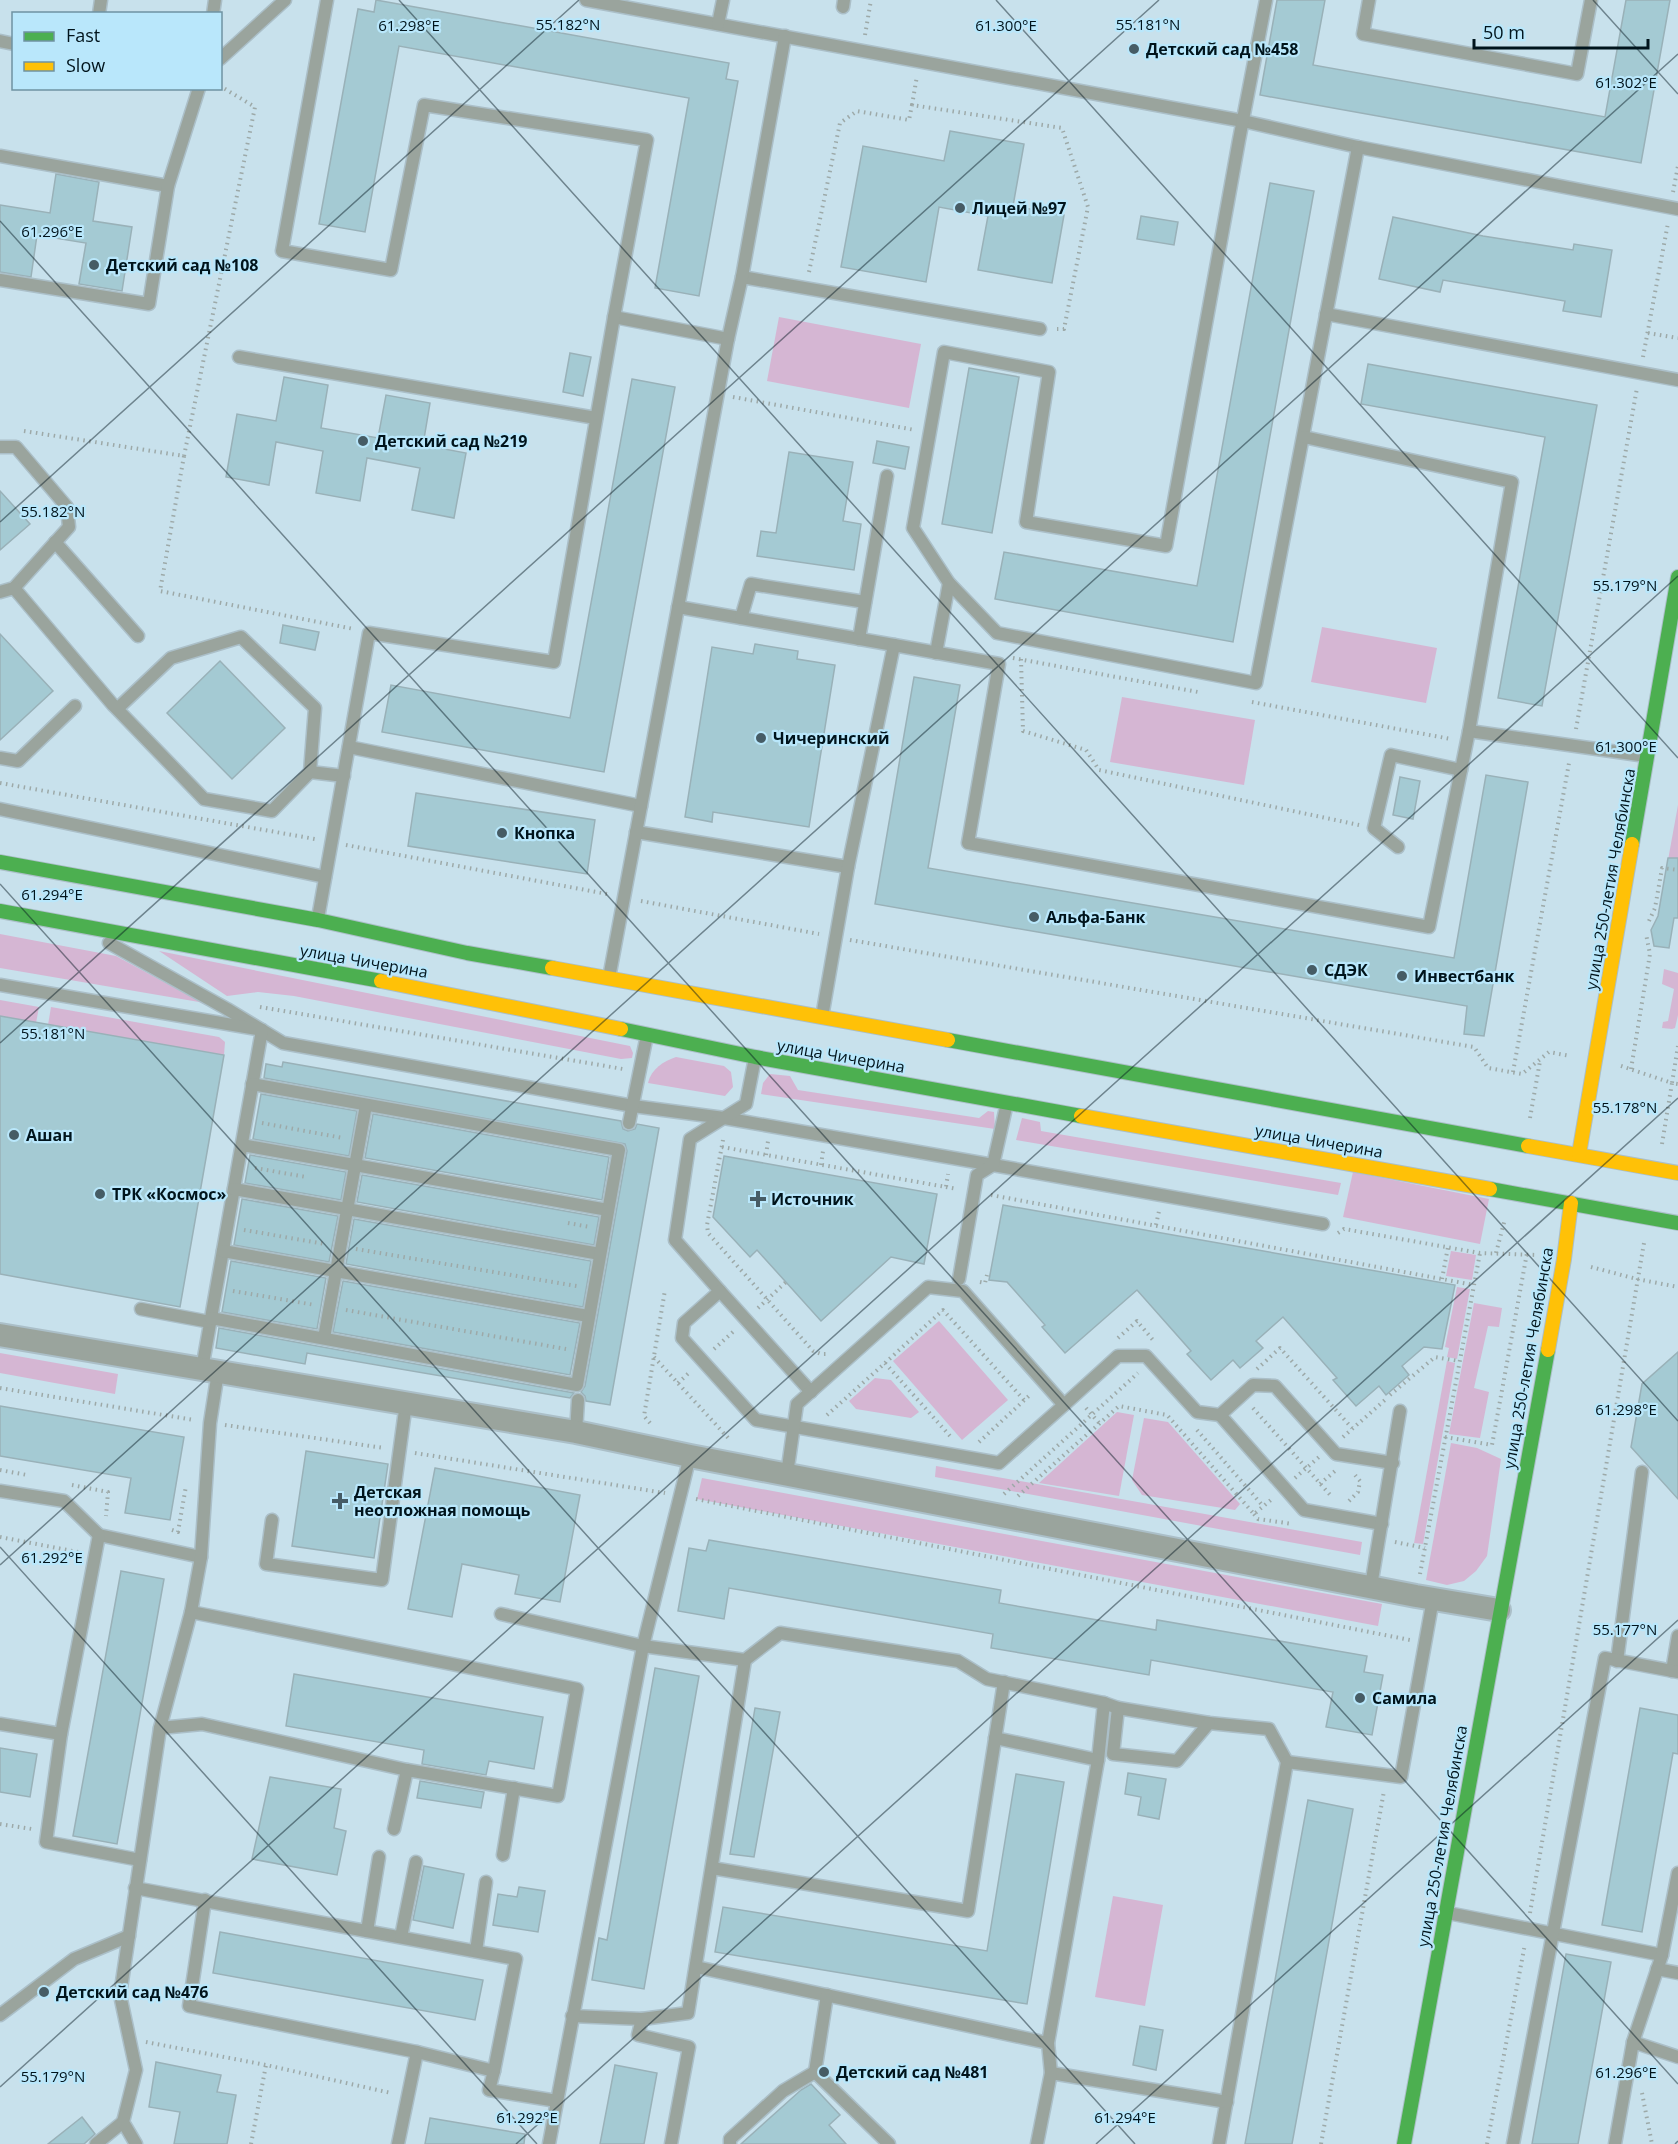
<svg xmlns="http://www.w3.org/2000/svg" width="1678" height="2144" viewBox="0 0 1678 2144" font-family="'Open Sans',sans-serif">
<rect width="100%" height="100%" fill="#c8e1ec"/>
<g fill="#d5b6d3">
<polygon points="779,317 921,344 909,408 767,381"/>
<polygon points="1322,627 1437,648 1426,703 1311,682"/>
<polygon points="1122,697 1255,720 1244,785 1110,762"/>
<polygon points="1678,805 1678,861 1668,860"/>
<polygon points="0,934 116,956 210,1007 199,1002 0,968"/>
<polygon points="159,951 630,1046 633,1053 632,1058 621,1059 294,996 258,992 227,996"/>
<polygon points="1664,969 1678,973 1678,1015 1675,1028 1672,1029 1662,1028 1663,1022 1668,1021 1674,989 1662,984"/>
<polygon points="0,1000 39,1007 36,1023 0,1016"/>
<polygon points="51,1007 219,1037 225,1042 224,1055 48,1025"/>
<path d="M676,1057L724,1066L731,1072L733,1087L725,1096L648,1083C651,1069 664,1061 676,1057Z"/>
<polygon points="770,1074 790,1076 798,1090 979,1118 988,1111 994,1112 995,1129 761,1094 763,1083"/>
<polygon points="1022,1118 1040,1122 1041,1131 1341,1183 1338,1195 1016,1140"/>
<polygon points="1353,1172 1489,1199 1480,1244 1343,1217"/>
<polygon points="1451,1251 1476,1255 1472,1280 1446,1276"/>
<polygon points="1457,1287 1470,1289 1457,1359 1447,1357 1449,1348 1445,1347"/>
<polygon points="1474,1303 1502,1308 1499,1327 1488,1326 1474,1388 1489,1392 1480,1438 1449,1434"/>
<polygon points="939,1321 1008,1400 962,1440 893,1361"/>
<polygon points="0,1353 118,1374 115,1394 0,1373"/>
<polygon points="1447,1361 1455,1363 1423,1544 1414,1543"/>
<polygon points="875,1378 891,1380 919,1412 911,1418 856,1409 849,1401"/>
<polygon points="1117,1412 1134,1415 1119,1496 1039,1483"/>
<polygon points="1144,1418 1168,1422 1240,1504 1235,1510 1142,1495 1132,1480"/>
<polygon points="1451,1443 1477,1448 1501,1459 1487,1556 1476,1571 1464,1581 1447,1585 1426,1580"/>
<polygon points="936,1466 1362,1542 1360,1555 935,1477"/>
<polygon points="702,1478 1382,1604 1378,1626 697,1499"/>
<polygon points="1113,1896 1163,1905 1145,2006 1095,1997"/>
</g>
<g fill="#a4cad3" stroke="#99b1b8" stroke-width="1.5">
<polygon points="376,0 729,63 726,79 738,81 699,296 655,288 689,98 399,46 365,232 319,224 358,9 374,12"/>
<polygon points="1277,0 1325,0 1313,65 1605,117 1626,0 1670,0 1641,163 1260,95"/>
<polygon points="950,131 1024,144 1013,206 1064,215 1052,283 978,270 988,216 939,207 926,282 841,267 863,146 944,161"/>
<polygon points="56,174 99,182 93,221 132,227 122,291 79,284 86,243 37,235 31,277 0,272 0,205 50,213"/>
<polygon points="1270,183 1314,191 1233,642 995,599 1004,552 1197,586"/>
<polygon points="1141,216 1178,222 1174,245 1137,239"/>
<polygon points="1393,217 1483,236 1573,250 1574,244 1612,250 1601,317 1563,311 1565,301 1443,280 1440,292 1379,279"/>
<polygon points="570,353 591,357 583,396 563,392"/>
<polygon points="1368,364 1597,405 1542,706 1498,698 1545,437 1361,404"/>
<polygon points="969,368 1019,377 992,533 942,524"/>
<polygon points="284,377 328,385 321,428 378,438 386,395 430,403 423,445 466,453 454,518 412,510 420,468 367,458 360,501 316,493 323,451 276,442 269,485 226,477 237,414 276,421"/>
<polygon points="632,379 675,387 604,772 382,732 391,685 570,718"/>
<polygon points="877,441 909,447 905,469 873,463"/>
<polygon points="789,452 853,462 843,521 861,524 854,570 757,556 761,531 776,533"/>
<polygon points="0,491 30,524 0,550"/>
<polygon points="283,625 319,632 315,650 280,643"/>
<polygon points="0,634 53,691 0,740"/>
<polygon points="755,644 798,651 797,659 835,665 809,827 713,812 712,822 685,817 712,647 753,654"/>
<polygon points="220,661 285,728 232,779 167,713"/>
<polygon points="914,677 960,685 928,868 1454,958 1486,775 1528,782 1484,1036 1464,1034 1467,1006 875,904"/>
<polygon points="1400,777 1420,781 1413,819 1393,815"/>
<polygon points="416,793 595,820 587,874 408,846"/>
<polygon points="1668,858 1678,858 1678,918 1674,918 1669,948 1654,946 1651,930 1658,916"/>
<polygon points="0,1016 224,1055 180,1307 0,1274"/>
<polygon points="283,1062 621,1121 623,1129 628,1131 635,1129 637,1124 659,1128 610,1405 586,1401 585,1396 581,1392 585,1386 627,1151 625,1144 264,1078 266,1064 282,1067"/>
<polygon points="261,1094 357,1111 349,1156 253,1139"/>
<polygon points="373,1114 609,1157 602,1200 365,1158"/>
<polygon points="250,1155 346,1172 341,1200 245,1183"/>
<polygon points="724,1156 937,1194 924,1264 891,1257 821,1321 757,1250 750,1257 713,1217"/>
<polygon points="362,1175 599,1217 594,1245 357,1202"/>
<polygon points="242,1199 338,1216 329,1262 234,1245"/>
<polygon points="1003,1205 1455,1285 1442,1349 1424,1347 1402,1366 1409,1375 1386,1395 1379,1386 1356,1406 1333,1380 1337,1378 1283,1317 1256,1341 1263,1348 1240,1368 1233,1360 1211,1380 1187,1354 1191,1351 1137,1290 1065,1353 1042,1327 1045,1325 1007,1282 989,1280"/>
<polygon points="354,1219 591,1261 583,1307 346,1264"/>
<polygon points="231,1261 326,1278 317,1329 222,1312"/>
<polygon points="343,1281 580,1323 570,1375 333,1332"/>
<polygon points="219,1328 574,1393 570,1398 307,1353 305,1364 216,1348"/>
<polygon points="1678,1352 1678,1499 1631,1447 1642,1384"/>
<polygon points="0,1406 184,1437 170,1520 125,1513 131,1478 0,1456"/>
<polygon points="306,1451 388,1464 374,1558 292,1546"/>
<polygon points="435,1468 580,1495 560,1602 515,1594 519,1575 462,1564 452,1617 408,1609"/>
<polygon points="709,1540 1001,1590 999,1603 1156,1630 1157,1620 1367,1656 1364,1672 1383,1675 1372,1735 1326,1727 1333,1692 1151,1660 1149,1675 991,1648 993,1634 729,1588 724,1619 678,1611 689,1548 706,1551"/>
<polygon points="121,1571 164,1579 117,1844 73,1836"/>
<polygon points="655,1668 699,1676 644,1989 592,1980 599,1938 607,1940"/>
<polygon points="294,1674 543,1717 534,1769 489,1761 486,1775 422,1764 424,1750 286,1726"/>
<polygon points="755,1708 780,1712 754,1857 730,1854"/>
<polygon points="1640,1708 1678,1715 1678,1754 1673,1753 1642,1932 1602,1925"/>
<polygon points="0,1748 37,1754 30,1797 0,1792"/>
<polygon points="1128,1773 1166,1779 1159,1819 1138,1815 1141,1797 1125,1794"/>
<polygon points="1016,1774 1064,1782 1027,2004 715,1952 723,1907 987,1951"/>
<polygon points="270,1777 341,1789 334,1828 346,1831 337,1875 252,1859"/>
<polygon points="420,1781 484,1792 481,1808 417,1798"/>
<polygon points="1308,1800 1353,1809 1292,2144 1245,2144"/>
<polygon points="424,1866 464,1874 453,1928 413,1920"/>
<polygon points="519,1887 545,1891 538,1932 493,1925 498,1894 517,1897"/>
<polygon points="220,1932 483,1980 475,2020 213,1973"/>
<polygon points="1566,1954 1611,1962 1578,2144 1532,2144"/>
<polygon points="1140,2026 1163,2030 1156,2070 1133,2065"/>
<polygon points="156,2062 221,2075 217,2092 236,2095 227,2144 174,2144 180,2112 149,2107"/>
<polygon points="615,2065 657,2073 644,2144 600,2144"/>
<polygon points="811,2084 840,2115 829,2125 846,2144 741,2144 801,2090"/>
<polygon points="82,2117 95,2134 84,2144 48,2144"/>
<polygon points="430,2118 525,2134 524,2144 425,2144"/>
</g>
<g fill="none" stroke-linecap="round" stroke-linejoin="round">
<g stroke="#abbfc8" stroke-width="15">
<g id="lane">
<polyline points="586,0 1243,121 1358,147 1678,209"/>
<polyline points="1266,0 1239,140 1166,546 1026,522 1049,372 944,352 913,528 949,583 997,633 1256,683 1358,147"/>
<polyline points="1369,0 1363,34 1577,74 1591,0"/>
<polyline points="843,7 844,0"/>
<polyline points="99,14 101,0"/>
<polyline points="213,14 215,0"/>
<polyline points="718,24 723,0"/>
<polyline points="0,41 14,44"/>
<polyline points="220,59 285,0"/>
<polyline points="0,156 168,186"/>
<polyline points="742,277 1040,329"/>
<polyline points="0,280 149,304 168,186 199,88"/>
<polyline points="1326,314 1678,380"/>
<polyline points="614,317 728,339"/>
<polyline points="239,357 596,418"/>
<polyline points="0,447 16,447 67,507 69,527 14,588 0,592"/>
<polyline points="55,542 138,636"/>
<polyline points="14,588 113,705 117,709 204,799 272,811 310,772 315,708 241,637 171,658 117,709"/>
<polyline points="678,607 894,645"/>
<polyline points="741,618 751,584 865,602"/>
<polyline points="859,639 887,476"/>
<polyline points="936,653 949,583"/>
<polyline points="1469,731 1646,756"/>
<polyline points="349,747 641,806"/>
<polyline points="0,758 18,761 75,706"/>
<polyline points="310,772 344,776"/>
<polyline points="0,809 325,877"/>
<polyline points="636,832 848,867"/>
<polyline points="1398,847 1374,828 1391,755 1461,770"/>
<polyline points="318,918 369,633 554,662 614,317 647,140 424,105 391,270 282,251 327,0"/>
<polyline points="109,943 227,1009 283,1043 633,1106 724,1118 993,1165 1323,1224"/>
<polyline points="609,978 728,339 742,277 785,36"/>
<polyline points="0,985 262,1030 202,1369"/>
<polyline points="822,1017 848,867 894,645 999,664 968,843 1429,927 1469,731 1512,482 1304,437"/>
<polyline points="629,1123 647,1035"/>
<polyline points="242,1145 608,1210"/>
<polyline points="234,1189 600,1254"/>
<polyline points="223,1251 588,1316"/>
<polyline points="959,1279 977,1175 993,1165 1007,1103"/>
<polyline points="720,1291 675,1240 690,1139 746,1104 755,1058"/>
<polyline points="141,1309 210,1322"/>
<polyline points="211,1318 577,1385 619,1150 252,1084"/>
<polyline points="324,1338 366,1105"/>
<polyline points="811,1392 720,1291 684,1323 682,1338 756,1420 999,1463 1064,1405"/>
<polyline points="1220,1415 1304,1510 1382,1524"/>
<polyline points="576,1432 578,1400"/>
<polyline points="787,1474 797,1404 928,1287 963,1291 1064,1405 1118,1356 1146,1356 1197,1412 1220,1415 1253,1385 1275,1386 1336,1454 1393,1463"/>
<polyline points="0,1491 64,1501 99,1535 201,1557"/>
<polyline points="272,1520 266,1564 382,1580 406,1403"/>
<polyline points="99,1535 61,1734 46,1842 140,1860"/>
<polyline points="1371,1586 1400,1411"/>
<polyline points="501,1614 643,1646 745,1660 780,1633 958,1661 987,1679 1104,1703 1118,1708 1209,1723 1269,1729 1287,1762 1219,2144"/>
<polyline points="1617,1661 1642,1472"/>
<polyline points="1672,1671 1678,1636"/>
<polyline points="1104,1703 1098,1760 1048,2043 1051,2073 1227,2102"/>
<polyline points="1118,1708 1113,1754 1177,1761 1209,1723"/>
<polyline points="0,1724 61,1734"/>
<polyline points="160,1728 202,1724 407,1770 558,1796 577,1689 191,1612"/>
<polyline points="995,1738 1098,1760"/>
<polyline points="1287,1762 1401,1777 1433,1599"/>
<polyline points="394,1829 407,1770"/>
<polyline points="503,1855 514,1788"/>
<polyline points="712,1868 968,1911 1004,1682"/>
<polyline points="135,1888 516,1959 494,2071"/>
<polyline points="205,1900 189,2006 417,2052 494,2071 489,2090 557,2101"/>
<polyline points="1448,1913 1662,1955"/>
<polyline points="367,1931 379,1857"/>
<polyline points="401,1937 416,1862"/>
<polyline points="476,1951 486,1882"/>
<polyline points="696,1967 1048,2043"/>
<polyline points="1657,1969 1678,1973"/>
<polyline points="0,2015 74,1959 129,1936"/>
<polyline points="572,2016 642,2019 688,2013 745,1660"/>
<polyline points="642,2019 638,2035 689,2047 671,2144"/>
<polyline points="1633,2042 1678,2057"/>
<polyline points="815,2072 889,2144"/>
<polyline points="815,2072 827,1995"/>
<polyline points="96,2144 123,2122"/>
<polyline points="136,2144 123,2122 136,2070 120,1995 160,1728 191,1612 201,1557 210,1423 218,1372"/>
<polyline points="398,2144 417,2052"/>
<polyline points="549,2144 643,1646 690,1456"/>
<polyline points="730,2144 730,2139 783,2091 815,2072"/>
<polyline points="1037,2144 1051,2073"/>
<polyline points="1513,2144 1605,1658 1678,1672"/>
<polyline points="1615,2144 1633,2042 1662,1955 1678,1873"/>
</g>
</g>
<g stroke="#abbfc8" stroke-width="26">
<polyline id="street" points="0,1335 576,1432 690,1456 1416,1596 1499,1610"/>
</g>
<g stroke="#abbfc8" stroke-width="16">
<g id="fast">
<polyline points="1632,844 1678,577"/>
<polyline points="0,862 318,920 467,953 552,968"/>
<polyline points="0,911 381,981"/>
<polyline points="621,1029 755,1057 1081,1116"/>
<polyline points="948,1040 1528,1146"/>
<polyline points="1490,1189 1678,1223"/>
<polyline points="1404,2144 1548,1350"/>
</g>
</g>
<g stroke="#abbfc8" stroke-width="16">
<g id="slow">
<polyline points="552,968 948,1040"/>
<polyline points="381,981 621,1029"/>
<polyline points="1081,1116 1490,1189"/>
<polyline points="1528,1146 1678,1173"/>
<polyline points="1579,1154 1632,844"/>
<polyline points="1548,1350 1564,1259 1571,1203"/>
</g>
</g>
<g stroke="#9da9a8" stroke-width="4" stroke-dasharray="1.5 4.5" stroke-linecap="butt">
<polyline points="865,35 871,0"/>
<polyline points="912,105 917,76"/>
<polyline points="1673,192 1678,166"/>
<polyline points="809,272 840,123 857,111 909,120 912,105 1062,128 1088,207 1064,329 1057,329"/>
<polyline points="1648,333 1678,338"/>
<polyline points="1643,357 1668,223"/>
<polyline points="733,397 915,430"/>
<polyline points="24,431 184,456 160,591 354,629"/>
<polyline points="184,456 255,107 220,86"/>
<polyline points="1013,658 1198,692"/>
<polyline points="1021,659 1023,731 1086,750 1099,770 1359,825"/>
<polyline points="1252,702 1451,739"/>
<polyline points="1576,729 1637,388"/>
<polyline points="0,783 315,839"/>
<polyline points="346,845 607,894"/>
<polyline points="641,901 819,934"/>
<polyline points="1649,921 1655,908 1662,868 1678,870"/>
<polyline points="850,940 1474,1047 1488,1068 1522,1074 1549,1052 1570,1056"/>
<polyline points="260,1007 623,1069"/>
<polyline points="1621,1066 1672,1083 1678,1046"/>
<polyline points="1631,1069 1650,954 1646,934"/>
<polyline points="1513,1072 1569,763"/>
<polyline points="1530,1118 1540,1061"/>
<polyline points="262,1123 343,1138"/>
<polyline points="723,1140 707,1225 708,1233 813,1351 821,1354 828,1354"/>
<polyline points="1662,1144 1672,1083 1678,1084"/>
<polyline points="722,1147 946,1187 948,1174"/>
<polyline points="766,1155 768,1141"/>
<polyline points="821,1165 823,1151"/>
<polyline points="255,1168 306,1177"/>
<polyline points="946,1187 957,1189"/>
<polyline points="991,1195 1474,1285"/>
<polyline points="568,1223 590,1227"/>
<polyline points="1156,1225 1159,1211"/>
<polyline points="244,1230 325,1244"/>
<polyline points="1338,1233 1344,1229 1480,1253 1537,1255"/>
<polyline points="356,1249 577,1286"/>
<polyline points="1496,1253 1505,1219"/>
<polyline points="1591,1267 1637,1279 1678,1287"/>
<polyline points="1442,1279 1448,1247"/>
<polyline points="980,1282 985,1283 987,1275"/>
<polyline points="233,1291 315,1305"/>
<polyline points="758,1308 786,1282"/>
<polyline points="346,1310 566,1349"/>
<polyline points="1118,1338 1137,1321 1153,1340"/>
<polyline points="714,1349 735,1330"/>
<polyline points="654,1357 730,1440"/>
<polyline points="885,1363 943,1310 1024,1400"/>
<polyline points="1257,1369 1280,1348 1352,1428"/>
<polyline points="678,1383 691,1371"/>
<polyline points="0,1388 194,1420"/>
<polyline points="1390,1395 1435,1357 1459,1361"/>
<polyline points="1086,1408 1100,1424"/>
<polyline points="1253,1408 1332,1497"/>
<polyline points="827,1415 885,1363 950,1436"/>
<polyline points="650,1423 644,1416 665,1290"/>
<polyline points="225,1425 384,1448"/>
<polyline points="1197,1430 1263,1506"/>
<polyline points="1343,1437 1385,1400"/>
<polyline points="1445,1437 1492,1445 1527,1253"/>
<polyline points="979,1442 1031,1394"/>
<polyline points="415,1453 665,1493"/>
<polyline points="0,1470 27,1475"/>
<polyline points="1295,1478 1319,1457"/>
<polyline points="1320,1484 1335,1471"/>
<polyline points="72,1485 108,1492 106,1516"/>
<polyline points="1004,1494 1138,1373"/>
<polyline points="1018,1496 1119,1406 1167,1415 1254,1514 1272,1499"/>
<polyline points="696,1499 1410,1640"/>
<polyline points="1349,1501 1358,1492 1360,1481 1355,1475"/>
<polyline points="1254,1514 1258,1519 1293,1524"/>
<polyline points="172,1530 178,1532 186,1486"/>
<polyline points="0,1537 78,1552"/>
<polyline points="1395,1542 1425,1548"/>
<polyline points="1420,1574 1480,1253"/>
<polyline points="0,1824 32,1829"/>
<polyline points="1530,1913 1644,1243"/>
<polyline points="146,2042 266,2065 391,2093"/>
<polyline points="1642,2093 1652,2144"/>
<polyline points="251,2144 266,2065"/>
<polyline points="1321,2144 1384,1791"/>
<polyline points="1487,2144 1525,1944"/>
</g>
<use href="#lane" stroke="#9aa49d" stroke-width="12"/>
<use href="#street" stroke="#9aa49d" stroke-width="22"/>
<use href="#fast" stroke="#4caf50" stroke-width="14"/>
<use href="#slow" stroke="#ffc107" stroke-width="14"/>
</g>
<path fill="none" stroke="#00141c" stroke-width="1.5" stroke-opacity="0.45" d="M399,0L1678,1421M996,0L1678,758M1593,0L1678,94M0,221L1678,2084M0,522L579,0M0,884L1135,2144M0,1043L1159,0M0,1547L537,2144M0,1565L1678,54M0,2087L1678,576M516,2144L1678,1098M1096,2144L1678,1620M1675,2144L1678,2141"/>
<g fill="#465c65" stroke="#b9e7fb" stroke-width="2">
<circle cx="1134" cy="49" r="6"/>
<circle cx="960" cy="208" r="6"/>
<circle cx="94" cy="265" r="6"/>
<circle cx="363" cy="441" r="6"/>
<circle cx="761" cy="738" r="6"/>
<circle cx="502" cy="833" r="6"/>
<circle cx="1034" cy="917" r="6"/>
<circle cx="1312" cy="970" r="6"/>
<circle cx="1402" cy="976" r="6"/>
<circle cx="14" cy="1135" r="6"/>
<circle cx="100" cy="1194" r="6"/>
<path d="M755 1190h6v6h6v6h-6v6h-6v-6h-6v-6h6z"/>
<path d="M337 1492h6v6h6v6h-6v6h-6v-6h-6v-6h6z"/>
<circle cx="1360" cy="1698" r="6"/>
<circle cx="44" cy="1992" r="6"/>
<circle cx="824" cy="2072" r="6"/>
</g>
<g text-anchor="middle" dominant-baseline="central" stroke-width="4.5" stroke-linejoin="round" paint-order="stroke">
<g font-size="16" font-weight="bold" fill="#00141c" stroke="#b9e7fb" text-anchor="start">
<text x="1146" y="49">Детский сад №458</text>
<text x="972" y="208">Лицей №97</text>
<text x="106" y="265">Детский сад №108</text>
<text x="375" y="441">Детский сад №219</text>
<text x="773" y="738">Чичеринский</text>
<text x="514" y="833">Кнопка</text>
<text x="1046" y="917">Альфа-Банк</text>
<text x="1324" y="970">СДЭК</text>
<text x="1414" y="976">Инвестбанк</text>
<text x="26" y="1135">Ашан</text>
<text x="112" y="1194">ТРК «Космос»</text>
<text x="771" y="1199">Источник</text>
<text x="354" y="1492">Детская<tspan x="354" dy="18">неотложная помощь</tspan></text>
<text x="1372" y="1698">Самила</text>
<text x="56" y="1992">Детский сад №476</text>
<text x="836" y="2072">Детский сад №481</text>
</g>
<g font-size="16" fill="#00141c" stroke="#b9e7fb">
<text transform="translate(1610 879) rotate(-80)">улица 250-летия Челябинска</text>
<text transform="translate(364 961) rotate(10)">улица Чичерина</text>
<text transform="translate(841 1056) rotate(10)">улица Чичерина</text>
<text transform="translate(1319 1141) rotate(10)">улица Чичерина</text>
<text transform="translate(1528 1358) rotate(-80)">улица 250-летия Челябинска</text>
<text transform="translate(1442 1836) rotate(-80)">улица 250-летия Челябинска</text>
</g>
</g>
<g font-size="15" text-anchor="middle" fill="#00141c" stroke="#b9e7fb" stroke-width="4.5" stroke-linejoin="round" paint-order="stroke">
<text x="1148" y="30">55.181°N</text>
<text x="568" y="30">55.182°N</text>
<text x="409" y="31">61.298°E</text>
<text x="1006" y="31">61.300°E</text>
<text x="1626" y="88">61.302°E</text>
<text x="52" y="237">61.296°E</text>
<text x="53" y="517">55.182°N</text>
<text x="1625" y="591">55.179°N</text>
<text x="1626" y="752">61.300°E</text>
<text x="52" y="900">61.294°E</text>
<text x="53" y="1039">55.181°N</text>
<text x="1625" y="1113">55.178°N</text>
<text x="1626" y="1415">61.298°E</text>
<text x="52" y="1563">61.292°E</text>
<text x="1625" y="1635">55.177°N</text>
<text x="1626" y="2078">61.296°E</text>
<text x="53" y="2082">55.179°N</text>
<text x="527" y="2123">61.292°E</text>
<text x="1125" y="2123">61.294°E</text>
</g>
<rect x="12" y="12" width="210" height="78" fill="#b9e7fb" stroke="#6f93a2" stroke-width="1.5"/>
<rect x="24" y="32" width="30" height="9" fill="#4caf50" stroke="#6f93a2" stroke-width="1.5"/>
<text x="66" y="42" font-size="18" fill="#00141c">Fast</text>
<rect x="24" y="62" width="30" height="9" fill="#ffc107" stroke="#6f93a2" stroke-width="1.5"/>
<text x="66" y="72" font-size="18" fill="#00141c">Slow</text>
<path d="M1474 39v9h174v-9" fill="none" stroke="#00141c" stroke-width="3"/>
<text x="1483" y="39" font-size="18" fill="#00141c" stroke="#b9e7fb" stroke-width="4.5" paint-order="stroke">50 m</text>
</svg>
